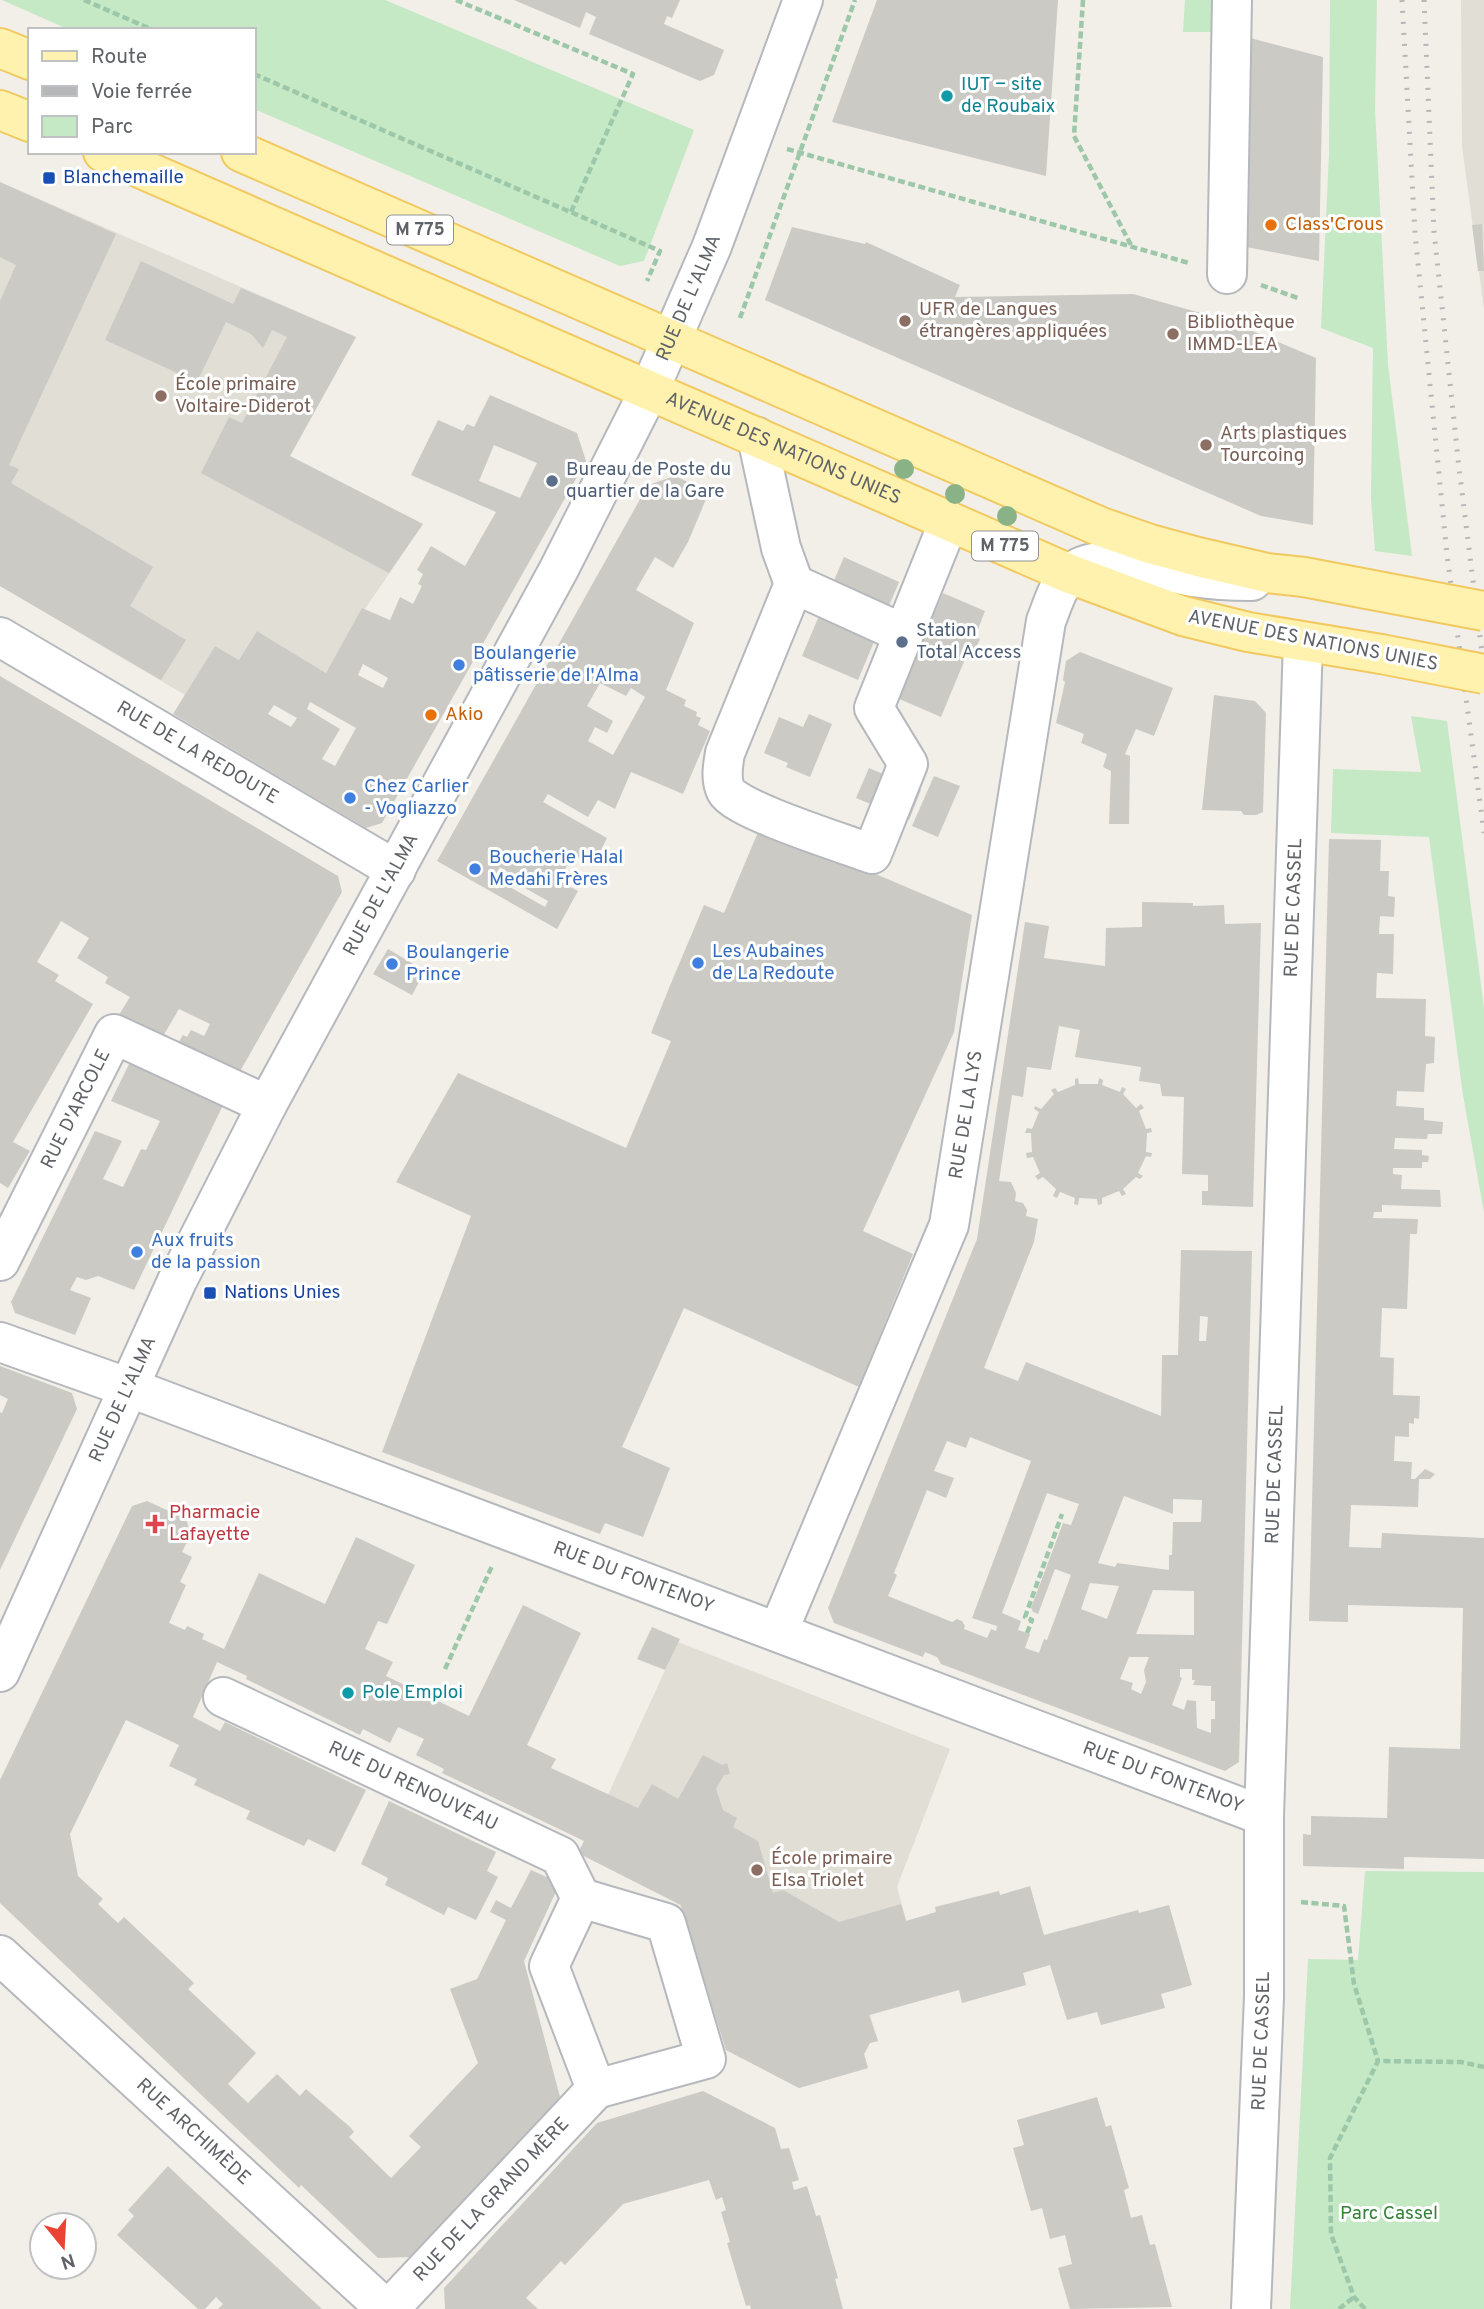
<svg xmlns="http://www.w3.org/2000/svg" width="1484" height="2309" viewBox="0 0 1484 2309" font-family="Overpass,sans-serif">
<rect width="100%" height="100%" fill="#f1efe8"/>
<g fill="#e1ded6">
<polygon points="1461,0 1484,0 1484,309 1462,146"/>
<polygon points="0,182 356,337 290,456 423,524 365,609 326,673 257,631 239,660 215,646 185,695 0,586"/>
<polygon points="678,1642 950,1749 897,1887 928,1998 870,2015 878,2041 870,2043 864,2054 868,2068 799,2088 726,2050 680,1905 578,1853 590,1834"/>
</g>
<g fill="#c5e8c5">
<polygon points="2,0 385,0 694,130 644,261 620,266 254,109 254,30 70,30"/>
<polygon points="1185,0 1214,0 1213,32 1183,32"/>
<polygon points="1330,0 1377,0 1375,109 1388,365 1412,556 1375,551 1371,498 1373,348 1321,328 1329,153"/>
<polygon points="1411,716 1447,721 1484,1008 1484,1213 1463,1095 1429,837 1331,833 1333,769 1421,772"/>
<polygon points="1365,1871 1484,1872 1484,2309 1290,2309 1308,1959 1358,1960"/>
</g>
<g fill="#cccac5" fill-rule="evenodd">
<polygon points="514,0 680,0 672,18 667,16 664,24 724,50 714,75 700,81 589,34 596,17 586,12 580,28"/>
<polygon points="877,0 1058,0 1046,176 832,122"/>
<polygon points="1250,38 1323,57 1319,261 1246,247"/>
<polygon points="0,182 116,234 9,465 19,469 11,483 153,567 130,606 186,640 161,680 0,586 0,301 16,265 0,257"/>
<polygon points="1482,224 1484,271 1478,271 1472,225"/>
<polygon points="792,227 865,244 866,242 960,285 955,297 1133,294 1229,321 1316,358 1313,525 1261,516 765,300"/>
<polygon points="141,261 233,304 241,288 356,337 290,456 423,524 389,573 201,473 229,417 242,423 287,337 272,330 263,348 251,334 226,322 197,382 105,340"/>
<path d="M490,395L577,433L586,461L382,823L366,828L173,714L215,646L239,660L257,631L326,673L362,608L390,620L400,597L413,604L422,586L418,584L423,574L417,570L431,546L465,566L496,512L411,475L438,420L463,431L467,424L474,427ZM494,445L537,463L520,498L479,481ZM363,664L388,678L383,688L358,675ZM310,702L356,728L335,766L322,759L340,729L307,709ZM274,705L297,718L291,727L268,714Z"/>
<path d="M675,476L709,492L688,542L673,568L655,557L636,590L694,623L666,690L686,700L684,706L697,712L696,716L701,718L698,725L710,731L683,794L631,772L615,809L598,800L588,817L548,794L543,802L607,838L593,866L573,854L559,881L578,891L557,929L437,861L648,485ZM600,683L626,696L631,688L645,697L613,755L588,741L595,727L607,733L613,721L587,706ZM500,867L508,872L509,879L548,901L545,907L494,878Z"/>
<polygon points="844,557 899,582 858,680 802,656"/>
<polygon points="943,593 985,611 975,637 980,639 975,650 970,647 941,717 897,698"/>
<polygon points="1080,652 1173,688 1154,736 1136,729 1125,754 1130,756 1129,824 1109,824 1111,771 1103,767 1107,754 1081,743 1084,734 1056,723 1065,682 1063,680 1066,661"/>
<polygon points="0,676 338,876 342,892 239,1073 177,1045 183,1035 187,1037 191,1030 204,1036 210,1024 179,1009 162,1038 117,1018 130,997 105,983 108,977 77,958 89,938 61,921 37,962 59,975 55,981 93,1004 13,1142 30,1151 8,1188 0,1183"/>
<polygon points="1214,695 1255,701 1266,713 1263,812 1256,815 1244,815 1241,811 1202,810"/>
<polygon points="809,714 832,724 810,777 786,767 788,763 764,753 779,717 803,727"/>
<polygon points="869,768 921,790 909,820 856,798"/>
<polygon points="934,776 960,786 938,837 912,826"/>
<polygon points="761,825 972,915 954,1032 863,1231 913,1254 859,1387 684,1308 622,1447 670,1468 643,1537 605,1523 600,1534 382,1452 471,1216 396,1182 458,1073 626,1148 671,1041 651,1033 669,988 704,905 724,913"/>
<polygon points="1329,839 1381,840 1380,871 1389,871 1388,896 1395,897 1394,917 1380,916 1379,934 1394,934 1393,974 1377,973 1376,998 1426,999 1425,1036 1435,1037 1434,1063 1426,1064 1424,1092 1397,1091 1396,1106 1424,1108 1424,1120 1443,1122 1442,1134 1428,1134 1427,1139 1395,1138 1394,1149 1422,1150 1422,1155 1429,1156 1428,1162 1422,1162 1422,1168 1393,1168 1393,1174 1402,1175 1401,1189 1440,1190 1441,1207 1382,1205 1382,1212 1374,1212 1373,1218 1418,1219 1417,1234 1410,1234 1407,1309 1382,1308 1380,1357 1394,1358 1393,1395 1420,1396 1419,1419 1414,1418 1414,1424 1409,1423 1409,1437 1395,1436 1394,1461 1412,1462 1411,1479 1415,1479 1425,1469 1435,1474 1430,1479 1419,1479 1418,1507 1351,1505 1349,1547 1381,1548 1382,1533 1484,1538 1484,1859 1404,1857 1404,1869 1303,1866 1303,1834 1311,1835 1311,1816 1387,1818 1389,1747 1460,1749 1463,1608 1348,1605 1348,1622 1309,1621"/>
<path d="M1142,902L1193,903V906L1224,905L1225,924L1261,923L1253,1207L1202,1205V1191H1208V1175L1182,1174L1184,1097L1162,1096L1160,1084L1139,1081L1141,1067L1075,1057L1080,1030L1059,1026L1051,1070L1027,1067L1023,1097L1012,1095L999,1181L1011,1182L1016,1193L1015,1201L1023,1203L1027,1210L1026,1216L1038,1219L1034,1242L984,1368L1018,1381L1026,1362L1161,1416L1162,1355H1178L1181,1250L1252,1251L1239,1762L1225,1771L941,1664L937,1657L925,1652L923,1657L834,1623L828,1608L977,1239L1025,922L1049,926L1044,958L1105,966L1106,928L1142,927ZM1200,1316L1208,1317L1206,1341H1199ZM970,1437L1031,1461L972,1618L997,1626L996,1631L991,1629L987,1638L964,1629L965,1626L962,1621L957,1619L952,1622L888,1596L897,1575L894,1573L927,1490L946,1498L954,1478L934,1471L947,1441L966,1448ZM1047,1493L1079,1504L1071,1525L1063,1523L1031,1608L1033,1612L1038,1614L1055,1569L1071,1575L1047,1640L1044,1639L1039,1653L1025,1648L1030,1634L1018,1630L1021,1621L1002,1613ZM1124,1496L1173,1514V1499L1202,1500L1201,1522H1173L1172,1555H1169V1570L1117,1563L1115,1567L1098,1563ZM1090,1583L1119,1586L1107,1619L1081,1609ZM1153,1590L1194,1591V1635L1136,1634ZM1129,1657H1149L1144,1670L1146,1682L1141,1694L1131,1689L1133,1683L1120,1679ZM1180,1669H1192V1680H1195L1193,1685L1211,1686V1701H1215V1719H1211V1733L1197,1728L1196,1701L1187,1700L1184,1710L1172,1705L1182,1678L1180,1677Z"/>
<polygon points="388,949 425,971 412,995 373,974"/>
<polygon points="130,1062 224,1103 134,1290 98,1276 86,1280 77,1277 70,1290 91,1298 75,1335 15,1313 11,1302 95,1131 122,1141 103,1179 123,1187 141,1149 146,1150 160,1121 111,1101"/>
<polygon points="1078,1078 1079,1084 1098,1084 1099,1078 1103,1080 1102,1085 1120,1092 1122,1087 1126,1089 1123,1094 1136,1108 1141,1104 1144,1108 1139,1111 1146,1129 1151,1128 1152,1132 1147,1133 1146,1152 1152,1153 1151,1157 1146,1156 1138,1173 1143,1176 1140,1179 1136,1177 1123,1189 1126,1194 1122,1196 1119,1191 1102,1198 1102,1204 1098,1205 1097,1199 1079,1198 1078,1205 1074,1204 1075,1198 1060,1192 1057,1198 1053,1196 1056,1189 1043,1177 1038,1180 1035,1176 1040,1173 1033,1157 1027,1158 1026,1153 1032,1152 1031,1133 1025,1133 1027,1128 1032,1129 1039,1112 1034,1109 1035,1106 1041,1109 1054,1094 1051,1090 1055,1088 1058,1092 1075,1085 1075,1079"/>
<polygon points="0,1366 72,1393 77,1409 0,1570 0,1412 2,1413 8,1399 0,1395"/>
<polygon points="147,1501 186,1519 191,1534 182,1552 192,1557 180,1582 186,1585 169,1623 185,1630 187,1626 204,1634 202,1639 224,1649 259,1573 325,1604 356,1537 415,1565 387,1624 378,1621 365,1649 393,1662 386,1676 469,1716 523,1605 581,1633 527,1745 556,1759 551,1768 638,1808 652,1784 678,1799 703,1755 722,1765 727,1763 730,1774 724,1775 716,1789 723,1810 737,1818 733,1827 758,1841 773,1893 783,1890 839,1922 901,1904 906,1921 936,1912 935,1907 999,1891 1000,1895 1030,1886 1044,1935 1138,1910 1139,1913 1169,1905 1192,1985 1161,1994 1165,2008 1101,2025 1097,2012 1067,2020 1050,1965 1023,1973 1026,1985 962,2003 959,1990 869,2015 878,2041 870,2043 864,2054 868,2068 799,2088 726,2050 681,1905 578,1853 584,1841 442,1773 444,1769 416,1755 424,1739 398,1727 390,1743 363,1729 360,1735 246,1679 247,1676 217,1662 193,1717 220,1731 225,1722 366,1790 335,1852 308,1839 304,1846 246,1819 250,1811 194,1785 197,1779 169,1766 179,1745 126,1720 70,1834 78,1876 103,1899 98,1904 118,1923 124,1917 194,1983 188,1989 256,2053 228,2084 248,2103 277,2074 300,2096 306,2089 350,2127 354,2132 349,2137 391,2178 421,2147 409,2136 478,2063 450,1989 477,1979 506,1920 490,1912 496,1900 511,1908 531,1870 560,1883 524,1961 560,2097 412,2257 378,2258 301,2185 299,2188 0,1903 0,1780 132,1506"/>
<polygon points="652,1627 680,1639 665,1670 637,1659"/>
<polygon points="389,1801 496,1852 487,1871 498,1877 476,1920 448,1907 444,1915 385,1885 388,1878 361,1864"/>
<polygon points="703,2091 775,2128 781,2149 789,2148 799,2180 792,2182 794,2190 807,2186 816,2216 820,2215 838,2278 835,2279 843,2309 751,2309 750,2305 746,2306 727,2243 730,2242 721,2212 726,2210 722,2197 716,2200 709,2180 623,2204 565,2265 561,2261 526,2298 538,2309 445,2309 444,2288 597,2123"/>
<polygon points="1097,2097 1106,2127 1111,2125 1129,2188 1124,2190 1131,2218 1142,2215 1150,2245 1155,2244 1172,2307 1070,2309 1058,2268 1072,2264 1065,2235 1050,2239 1042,2208 1031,2211 1013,2148 1024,2145 1017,2120"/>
<polygon points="168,2166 189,2186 322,2309 218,2309 223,2304 216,2297 205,2309 198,2309 117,2235 134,2216 128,2210"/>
</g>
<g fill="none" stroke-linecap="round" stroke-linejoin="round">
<g stroke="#b5b8bc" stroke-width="42">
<g id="minor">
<polyline points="1227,274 1232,0"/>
<polyline points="757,437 781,548 794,584 904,634"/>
<path d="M794,584L725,753C723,765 720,779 726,791C736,810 846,844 872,854L908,764L874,708L949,521"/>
<path id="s1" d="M0,637L396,870"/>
<path id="s2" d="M0,1261L114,1034L267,1105"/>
<path id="s3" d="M0,1342L149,1395L1264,1816"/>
<path id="s4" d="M778,1632L949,1225L1046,621C1052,607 1058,583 1071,573C1102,548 1158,571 1193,577C1212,580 1232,581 1252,581"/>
<path id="s5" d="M0,1672L177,1281L267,1105L559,569L649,391L712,246L803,0"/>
<path id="s6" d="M223,1697L560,1856L581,1898"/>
<polygon points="581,1898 666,1923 706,2059 596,2089 549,1966"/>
<path id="s7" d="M0,1955L386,2309"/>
<path id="s8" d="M389,2309L596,2089"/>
<path id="s9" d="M1251,2309L1264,1997V1816L1303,642"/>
</g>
</g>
<g stroke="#f2c960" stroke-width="42">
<g id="major">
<polyline points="0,48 30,60"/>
<polyline points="0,110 30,122"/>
<path id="s10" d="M103,152L1070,574L1183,616L1248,632L1381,654"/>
<polyline points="241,152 1101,527 1150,544 1198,557 1267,573 1304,577 1367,589"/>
</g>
</g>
<g stroke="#9cc7a9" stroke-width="4.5" stroke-dasharray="7 3.5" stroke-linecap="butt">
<polyline points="84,0 153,30"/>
<polyline points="456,0 633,74 571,212"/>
<polyline points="1083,0 1074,136 1132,247"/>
<polyline points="254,74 660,251 647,281"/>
<polyline points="787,149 1189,263"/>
<polyline points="1261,285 1298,298"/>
<polyline points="740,318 855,0"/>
<polyline points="1027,1633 1032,1620 1025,1617 1062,1514"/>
<polyline points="445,1669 492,1566"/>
<polyline points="1301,1902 1344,1906 1354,1984 1378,2061"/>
<polyline points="1339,2309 1354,2297"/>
<polyline points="1365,2309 1354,2297 1331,2234 1330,2158 1378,2061 1461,2062 1484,2067"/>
</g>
<use href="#minor" stroke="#fff" stroke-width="38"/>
<use href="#major" stroke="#fff2af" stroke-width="38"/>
<g stroke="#b6b7b8" stroke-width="5" stroke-dasharray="2 9" stroke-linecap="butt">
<polyline points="1402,0 1415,233 1447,555 1484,833"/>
<polyline points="1424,0 1434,231 1459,468 1484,669"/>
</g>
<g stroke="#f2c960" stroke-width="42" stroke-linecap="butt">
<g id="major-bridge">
<polyline points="1367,589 1484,611"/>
<polyline points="1381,654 1484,674"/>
</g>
</g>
<use href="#major-bridge" stroke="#fff2af" stroke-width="38"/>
</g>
<g fill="#89b387">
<circle cx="904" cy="469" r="10"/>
<circle cx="955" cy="494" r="10"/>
<circle cx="1007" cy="516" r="10"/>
</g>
<g fill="#0f9aa8" stroke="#fff" stroke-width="2.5">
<circle cx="947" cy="96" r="7"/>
<circle cx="348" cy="1693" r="7"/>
</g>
<g fill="#1a4fb4" stroke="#fff" stroke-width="2.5">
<rect x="42" y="171" width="14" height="14" rx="3.5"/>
<rect x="203" y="1286" width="14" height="14" rx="3.5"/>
</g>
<g fill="#e8710a" stroke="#fff" stroke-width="2.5">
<circle cx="1271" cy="225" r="7"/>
<circle cx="431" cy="715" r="7"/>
</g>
<g fill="#8d6e63" stroke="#fff" stroke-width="2.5">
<circle cx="905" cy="321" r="7"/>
<circle cx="1173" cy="334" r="7"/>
<circle cx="161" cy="396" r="7"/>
<circle cx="1206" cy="445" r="7"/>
<circle cx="757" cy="1870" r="7"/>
</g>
<g fill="#5c6f8a" stroke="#fff" stroke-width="2.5">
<circle cx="552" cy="481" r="7"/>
<circle cx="902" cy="642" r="7"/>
</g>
<g fill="#3f7fe0" stroke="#fff" stroke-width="2.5">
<circle cx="459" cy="665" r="7"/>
<circle cx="350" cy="798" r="7"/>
<circle cx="475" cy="869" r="7"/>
<circle cx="698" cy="963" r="7"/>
<circle cx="392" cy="964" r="7"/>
<circle cx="137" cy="1252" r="7"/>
</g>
<path fill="#e0444e" stroke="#fff" stroke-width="2.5" d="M151.5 1513.5h7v7h7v7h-7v7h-7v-7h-7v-7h7z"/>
<g text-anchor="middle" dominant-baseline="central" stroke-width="6" stroke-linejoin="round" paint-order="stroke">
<g fill="#fff" stroke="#8f9295" stroke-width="2">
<rect x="387" y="215.5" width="66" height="29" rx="5"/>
<rect x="972" y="531.5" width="66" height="29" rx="5"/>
</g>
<g font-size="18" font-weight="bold" fill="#5f6368">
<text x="420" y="230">M 775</text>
<text x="1005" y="546">M 775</text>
</g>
<g font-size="19" fill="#0d838f" stroke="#fff" text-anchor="start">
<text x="961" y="85">IUT − site<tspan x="961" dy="22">de Roubaix</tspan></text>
<text x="362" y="1693">Pole Emploi</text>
</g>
<g font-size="19" fill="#164399" stroke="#fff" text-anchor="start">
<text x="63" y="178">Blanchemaille</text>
<text x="224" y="1293">Nations Unies</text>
</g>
<g font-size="19" fill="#c56008" stroke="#fff" text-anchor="start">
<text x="1285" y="225">Class'Crous</text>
<text x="445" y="715">Akio</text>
</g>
<g font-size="19" fill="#5f6368" stroke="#fff">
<text stroke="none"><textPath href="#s5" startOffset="1538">RUE DE L'ALMA</textPath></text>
<text stroke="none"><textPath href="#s10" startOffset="742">AVENUE DES NATIONS UNIES</textPath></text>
<text transform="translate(1313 641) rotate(11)">AVENUE DES NATIONS UNIES</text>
<text stroke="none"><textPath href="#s1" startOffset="229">RUE DE LA REDOUTE</textPath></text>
<text stroke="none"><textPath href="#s5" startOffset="866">RUE DE L'ALMA</textPath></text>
<text stroke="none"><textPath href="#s9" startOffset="1402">RUE DE CASSEL</textPath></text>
<text stroke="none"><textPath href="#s2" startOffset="170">RUE D'ARCOLE</textPath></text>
<text stroke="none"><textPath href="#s4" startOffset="553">RUE DE LA LYS</textPath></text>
<text stroke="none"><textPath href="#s5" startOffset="299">RUE DE L'ALMA</textPath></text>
<text stroke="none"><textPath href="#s9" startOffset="835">RUE DE CASSEL</textPath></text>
<text stroke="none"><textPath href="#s3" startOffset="676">RUE DU FONTENOY</textPath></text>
<text stroke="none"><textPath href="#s3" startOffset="1242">RUE DU FONTENOY</textPath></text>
<text stroke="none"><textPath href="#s6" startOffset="210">RUE DU RENOUVEAU</textPath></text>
<text stroke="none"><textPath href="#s9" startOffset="268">RUE DE CASSEL</textPath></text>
<text stroke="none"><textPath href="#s7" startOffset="262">RUE ARCHIMÈDE</textPath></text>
<text stroke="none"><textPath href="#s8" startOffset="150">RUE DE LA GRAND MÈRE</textPath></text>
</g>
<g font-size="19" fill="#785e54" stroke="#fff" text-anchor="start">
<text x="919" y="310">UFR de Langues<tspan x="919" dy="22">étrangères appliquées</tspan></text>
<text x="1187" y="323">Bibliothèque<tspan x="1187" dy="22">IMMD-LEA</tspan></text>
<text x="175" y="385">École primaire<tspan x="175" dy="22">Voltaire-Diderot</tspan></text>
<text x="1220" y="434">Arts plastiques<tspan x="1220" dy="22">Tourcoing</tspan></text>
<text x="771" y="1859">École primaire<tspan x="771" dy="22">Elsa Triolet</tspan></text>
</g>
<g font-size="19" fill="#4e5e75" stroke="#fff" text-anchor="start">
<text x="566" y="470">Bureau de Poste du<tspan x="566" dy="22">quartier de la Gare</tspan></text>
<text x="916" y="631">Station<tspan x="916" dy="22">Total Access</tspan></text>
</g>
<g font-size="19" fill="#366cbe" stroke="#fff" text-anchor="start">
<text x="473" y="654">Boulangerie<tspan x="473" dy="22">pâtisserie de l'Alma</tspan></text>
<text x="364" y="787">Chez Carlier<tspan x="364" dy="22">- Vogliazzo</tspan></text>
<text x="489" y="858">Boucherie Halal<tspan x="489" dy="22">Medahi Frères</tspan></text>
<text x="712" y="952">Les Aubaines<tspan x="712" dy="22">de La Redoute</tspan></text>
<text x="406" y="953">Boulangerie<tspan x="406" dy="22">Prince</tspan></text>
<text x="151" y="1241">Aux fruits<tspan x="151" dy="22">de la passion</tspan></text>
</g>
<g font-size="19" fill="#be3a42" stroke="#fff" text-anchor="start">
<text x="169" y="1513">Pharmacie<tspan x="169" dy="22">Lafayette</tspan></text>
</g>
<g font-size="19" fill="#348238" stroke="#fff">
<text x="1389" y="2214">Parc Cassel</text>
</g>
</g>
<rect x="28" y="28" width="228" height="126" fill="#ffffff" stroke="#bfc1c3" stroke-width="2"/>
<rect x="42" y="51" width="35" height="10" fill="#fff2af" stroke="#bfc1c3" stroke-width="2"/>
<text x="91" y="63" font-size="21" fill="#5f6368">Route</text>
<rect x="42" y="86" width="35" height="10" fill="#b6b7b8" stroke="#bfc1c3" stroke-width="2"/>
<text x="91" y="98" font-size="21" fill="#5f6368">Voie ferrée</text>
<rect x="42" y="116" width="35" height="21" fill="#c5e8c5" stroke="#bfc1c3" stroke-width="2"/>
<text x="91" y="133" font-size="21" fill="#5f6368">Parc</text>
<g transform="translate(63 2246) rotate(162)"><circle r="33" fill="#ffffff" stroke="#bfc1c3" stroke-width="2"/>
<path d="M0-5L12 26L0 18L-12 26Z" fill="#ea4335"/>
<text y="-10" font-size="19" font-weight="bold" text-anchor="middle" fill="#5f6368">N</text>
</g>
</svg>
